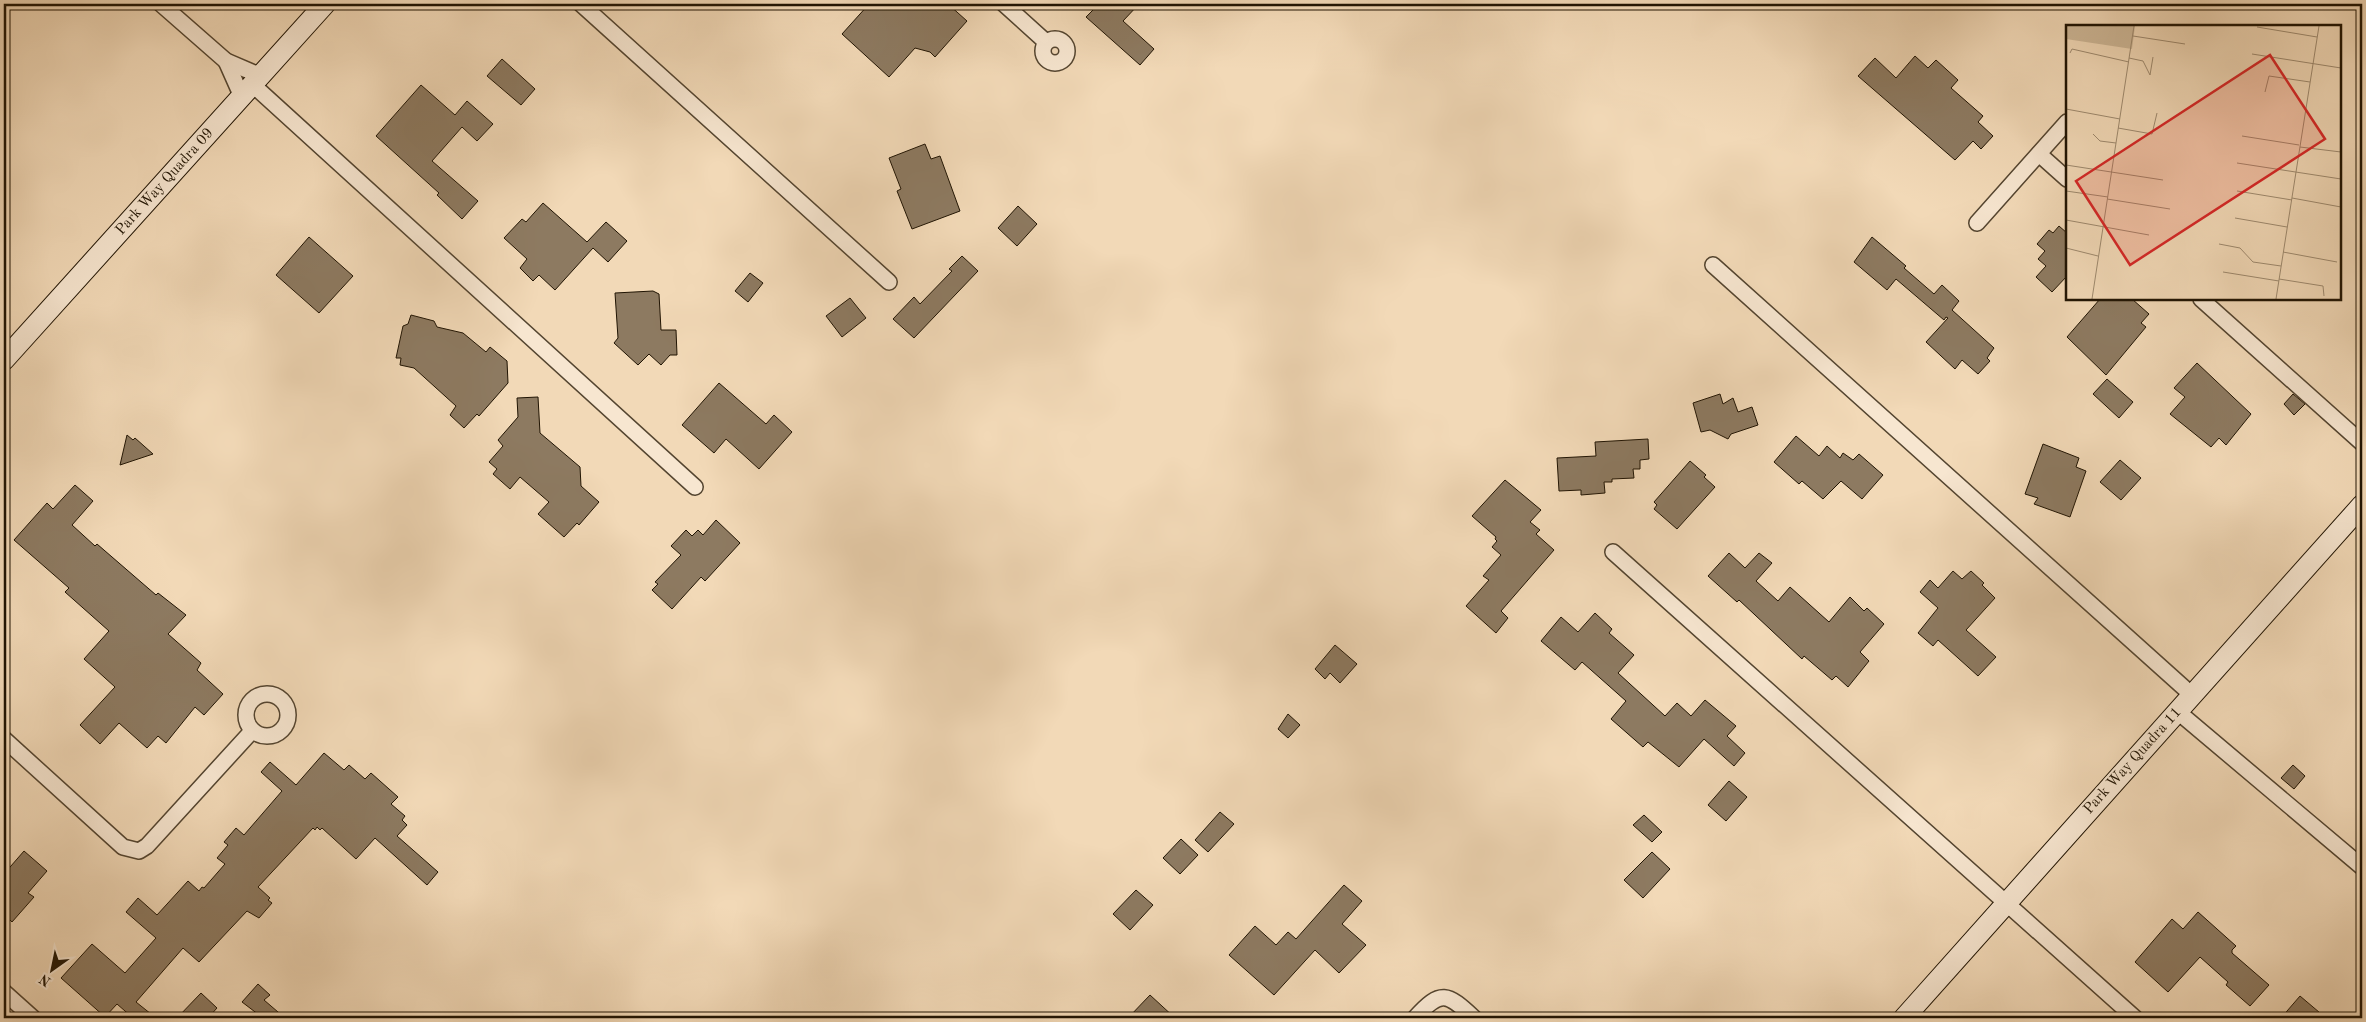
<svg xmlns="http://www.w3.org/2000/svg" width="2366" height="1022" viewBox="0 0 2366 1022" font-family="'Old Standard TT',serif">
<rect width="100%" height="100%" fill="#f2d9b7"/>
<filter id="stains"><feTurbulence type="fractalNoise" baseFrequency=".004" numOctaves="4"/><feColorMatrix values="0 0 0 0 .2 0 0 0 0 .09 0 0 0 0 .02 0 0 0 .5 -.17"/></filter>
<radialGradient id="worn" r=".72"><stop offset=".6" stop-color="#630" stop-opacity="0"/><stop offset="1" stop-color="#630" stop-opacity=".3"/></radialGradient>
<g fill="#8d7a61" stroke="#201403">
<polygon points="869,4 948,4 967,21 935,57 930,52 915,48 889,77 842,34"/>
<polygon points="1099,4 1139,4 1123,21 1154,49 1140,65 1086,17"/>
<polygon points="1915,56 1928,68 1936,60 1958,80 1951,88 1983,116 1978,122 1993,136 1981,149 1973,141 1955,160 1858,76 1875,58 1896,78"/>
<polygon points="502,59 535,89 521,105 487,76"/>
<polygon points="421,85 455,115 467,101 493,124 477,141 462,127 432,161 478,201 462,219 437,195 439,193 376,136"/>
<polygon points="925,144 931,159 940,156 960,211 912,229 897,191 901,189 889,158"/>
<polygon points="543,203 587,242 606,222 627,241 608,262 593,248 555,290 539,275 533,281 520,268 527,259 504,238 522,219 526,222"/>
<polygon points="1018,206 1037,224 1017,246 998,228"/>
<polygon points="2059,226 2067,233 2067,276 2052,292 2036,277 2046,266 2038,259 2045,251 2037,244 2049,230 2053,233"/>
<polygon points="309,237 353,276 319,313 276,275"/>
<polygon points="1872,237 1906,266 1904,268 1934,294 1942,285 1959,301 1952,310 1994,348 1987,358 1990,361 1978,374 1962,360 1955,369 1926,342 1948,318 1946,317 1944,320 1896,279 1887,290 1854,262"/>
<polygon points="962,256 978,271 914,338 893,319 914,297 920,304 952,271 949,269"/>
<polygon points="750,273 763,283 748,302 735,291"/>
<polygon points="653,291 659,294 661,330 676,330 677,355 670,355 661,365 649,354 638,365 614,343 618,338 615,293"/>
<polygon points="850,298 866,318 842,337 826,316"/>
<polygon points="2100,299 2132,299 2149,314 2141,323 2146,327 2106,375 2067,337"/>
<polygon points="411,315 434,321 437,327 463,333 486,352 490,347 507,361 508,383 479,416 477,414 464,428 450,415 456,406 414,368 400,365 401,358 396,358 403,326 408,324"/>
<polygon points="2197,363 2251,414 2226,445 2219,438 2211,447 2170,414 2185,397 2174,388"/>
<polygon points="2107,379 2133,402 2119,418 2093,394"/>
<polygon points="719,383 766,424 774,415 792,432 759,469 726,439 714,453 682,425"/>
<polygon points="1720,394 1723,404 1733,398 1738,412 1752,407 1758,425 1731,434 1728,439 1710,430 1701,432 1693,403"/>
<polygon points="2293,394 2305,404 2294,415 2284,404"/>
<polygon points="538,397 540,433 580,467 581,486 599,502 579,525 577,523 564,537 538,514 549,502 520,477 510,489 493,474 497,469 489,462 503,446 498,440 518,417 517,398"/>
<polygon points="127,435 133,440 135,438 153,454 120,465"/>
<polygon points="1796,436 1819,456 1827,446 1840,458 1843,453 1853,460 1859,454 1883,475 1862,499 1841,481 1823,499 1802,481 1799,484 1774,462"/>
<polygon points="1648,439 1649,459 1640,460 1640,469 1633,469 1634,478 1612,479 1612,482 1604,482 1605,493 1581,495 1581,490 1559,491 1557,458 1596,456 1595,442"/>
<polygon points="2043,444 2079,458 2076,467 2086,471 2070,517 2034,504 2038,498 2025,494"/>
<polygon points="2120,460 2141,478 2121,500 2100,482"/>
<polygon points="1690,461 1706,475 1704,477 1715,487 1677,529 1654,509 1657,505 1654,502"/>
<polygon points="1505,480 1541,510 1530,522 1540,530 1536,534 1554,550 1501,611 1508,618 1496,633 1466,606 1489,580 1483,576 1501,555 1492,547 1497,541 1495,539 1496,537 1472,516"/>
<polygon points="75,485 93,501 72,525 95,546 97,544 156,595 158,593 186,615 168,634 201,663 197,670 223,694 204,715 195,707 166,743 158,736 147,748 119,723 100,744 80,725 115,687 84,659 109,631 65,592 69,588 14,540 47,503 53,509"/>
<polygon points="716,520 740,543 705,581 701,577 672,609 652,590 658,584 655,582 681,555 671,546 686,530 692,536 698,530 703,535"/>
<polygon points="1729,553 1745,568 1759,553 1772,563 1756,581 1778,601 1790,587 1829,622 1850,597 1864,611 1867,608 1884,624 1860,652 1869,661 1848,687 1836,676 1832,680 1804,656 1802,659 1739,600 1737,602 1708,576"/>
<polygon points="1953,571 1962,579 1971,571 1984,583 1982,585 1995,598 1966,630 1996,657 1978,676 1938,640 1933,646 1918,633 1938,608 1920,592 1930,580 1938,588"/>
<polygon points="1595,613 1612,629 1609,633 1634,655 1618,673 1665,716 1677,703 1691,716 1705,700 1736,726 1727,736 1745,753 1734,766 1704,739 1679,767 1648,742 1643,747 1611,719 1626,701 1582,662 1575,670 1541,641 1561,617 1578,632"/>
<polygon points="1335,645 1357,664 1340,683 1330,673 1325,679 1315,669"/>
<polygon points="1288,714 1300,725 1288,738 1278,729"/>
<polygon points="324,753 344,770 349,765 365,779 371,773 398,797 391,804 405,816 402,820 407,825 397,836 438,872 427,885 375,838 356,859 322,828 320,830 317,827 315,830 313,828 258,887 270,898 268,900 272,903 259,918 247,911 199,962 183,948 136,1002 156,1018 133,1018 117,1004 105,1017 61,978 92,944 125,973 156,938 126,912 138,898 157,915 188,881 199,891 202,887 204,888 225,864 217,858 228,845 224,842 236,828 244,835 282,791 261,772 270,762 296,785"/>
<polygon points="2293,765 2305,776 2294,789 2281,778"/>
<polygon points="1729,781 1747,797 1726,821 1708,805"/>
<polygon points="1220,812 1234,824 1208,852 1195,840"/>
<polygon points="1644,815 1662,832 1652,842 1633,825"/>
<polygon points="1181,839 1198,855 1180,874 1163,858"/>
<polygon points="24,851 47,871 28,893 34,897 12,922 4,914 4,874"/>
<polygon points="1652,852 1670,869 1643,898 1624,880"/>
<polygon points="1344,885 1362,901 1342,924 1366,945 1339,973 1315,950 1274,995 1229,955 1255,926 1276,945 1288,932 1296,939"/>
<polygon points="1136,890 1153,905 1130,930 1113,914"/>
<polygon points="2198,912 2236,946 2232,950 2232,953 2269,985 2250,1006 2226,985 2228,982 2200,957 2168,992 2135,962 2172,919 2183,929"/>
<polygon points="258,984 270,995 264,1000 285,1018 263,1018 242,1002"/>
<polygon points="201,993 217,1008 208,1018 177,1018"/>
<polygon points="1150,995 1175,1018 1128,1018"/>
<polygon points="2300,996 2326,1018 2281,1018"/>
</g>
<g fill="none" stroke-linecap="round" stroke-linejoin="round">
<g stroke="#544530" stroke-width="18">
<g id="street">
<polyline points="161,4 226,61 261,76"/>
<polyline points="581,4 889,282"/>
<polyline points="1004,4 1046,42"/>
<circle cx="1055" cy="51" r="12"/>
<polyline points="226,61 242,97"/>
<polyline points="253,85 695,487"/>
<polyline points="2039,154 2067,179"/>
<polyline points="1977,223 2067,122"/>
<polyline points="1713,265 2192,695"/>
<polyline points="2201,299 2362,443"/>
<polyline points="1613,552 2135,1018"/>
<circle cx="267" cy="715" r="21"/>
<polyline points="2177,711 2362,867"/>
<polyline points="4,739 123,847 139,851 147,846 252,731"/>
<polyline points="4,992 33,1018"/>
<path d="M1415,1018C1441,989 1447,993 1474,1018"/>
</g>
</g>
<g stroke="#201403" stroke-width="22">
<g id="secondary">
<polyline points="4,360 325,4"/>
<polyline points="1904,1018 2362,505"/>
</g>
</g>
<use href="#street" stroke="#f7e6d0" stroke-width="15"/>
<use href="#secondary" stroke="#f7e6d0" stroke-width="20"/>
</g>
<g text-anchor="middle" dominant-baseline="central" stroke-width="4" stroke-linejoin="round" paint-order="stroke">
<g font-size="15" fill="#201403" stroke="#f7e6d0">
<text transform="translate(165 182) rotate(-48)">Park Way Quadra 09</text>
<text transform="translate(2133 761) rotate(-48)">Park Way Quadra 11</text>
</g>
</g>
<g transform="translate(2066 25)">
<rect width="275" height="275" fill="#f2d9b7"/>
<path d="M0,1H69L66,24L0,14Z" fill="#ceb898"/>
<path fill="none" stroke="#9e8a6f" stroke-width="1" d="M191,2L251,12M67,11L119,19M4,28L6,24L63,37M186,29L275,43M63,33L77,36L84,50L87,32M199,67L203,51L244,57M0,84L54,94M52,103L86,109L91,88M27,109L34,116L50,118M176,111L233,120M234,122L275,127M171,138L275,154M0,140L97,155M0,166L42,172M171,166L226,175M226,173L275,182M41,174L104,184M169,193L221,202M0,195L83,210M153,219L174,223L187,237L215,241M0,223L32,231M217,227L271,237M157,247L213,256M213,254L257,261L258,271M26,274L68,1M210,274L253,1"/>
<path fill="#d62828" fill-opacity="0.15" stroke="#d62828" stroke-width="2.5" d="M204,30L259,114L64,240L10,156Z"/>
<rect width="275" height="275" fill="none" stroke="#201403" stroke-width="2.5"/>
</g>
<rect width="2366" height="1022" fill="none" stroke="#f2d9b7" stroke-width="20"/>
<rect x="5" y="5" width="2356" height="1012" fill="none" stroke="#201403" stroke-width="2.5"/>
<rect x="10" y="10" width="2346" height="1002" fill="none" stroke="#201403"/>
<g transform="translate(52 970) rotate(213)" stroke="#f7e6d0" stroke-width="4" paint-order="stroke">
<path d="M0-4L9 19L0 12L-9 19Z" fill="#201403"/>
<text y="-8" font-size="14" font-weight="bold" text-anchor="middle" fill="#201403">N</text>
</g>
<rect width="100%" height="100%" filter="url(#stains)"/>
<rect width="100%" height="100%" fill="url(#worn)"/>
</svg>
